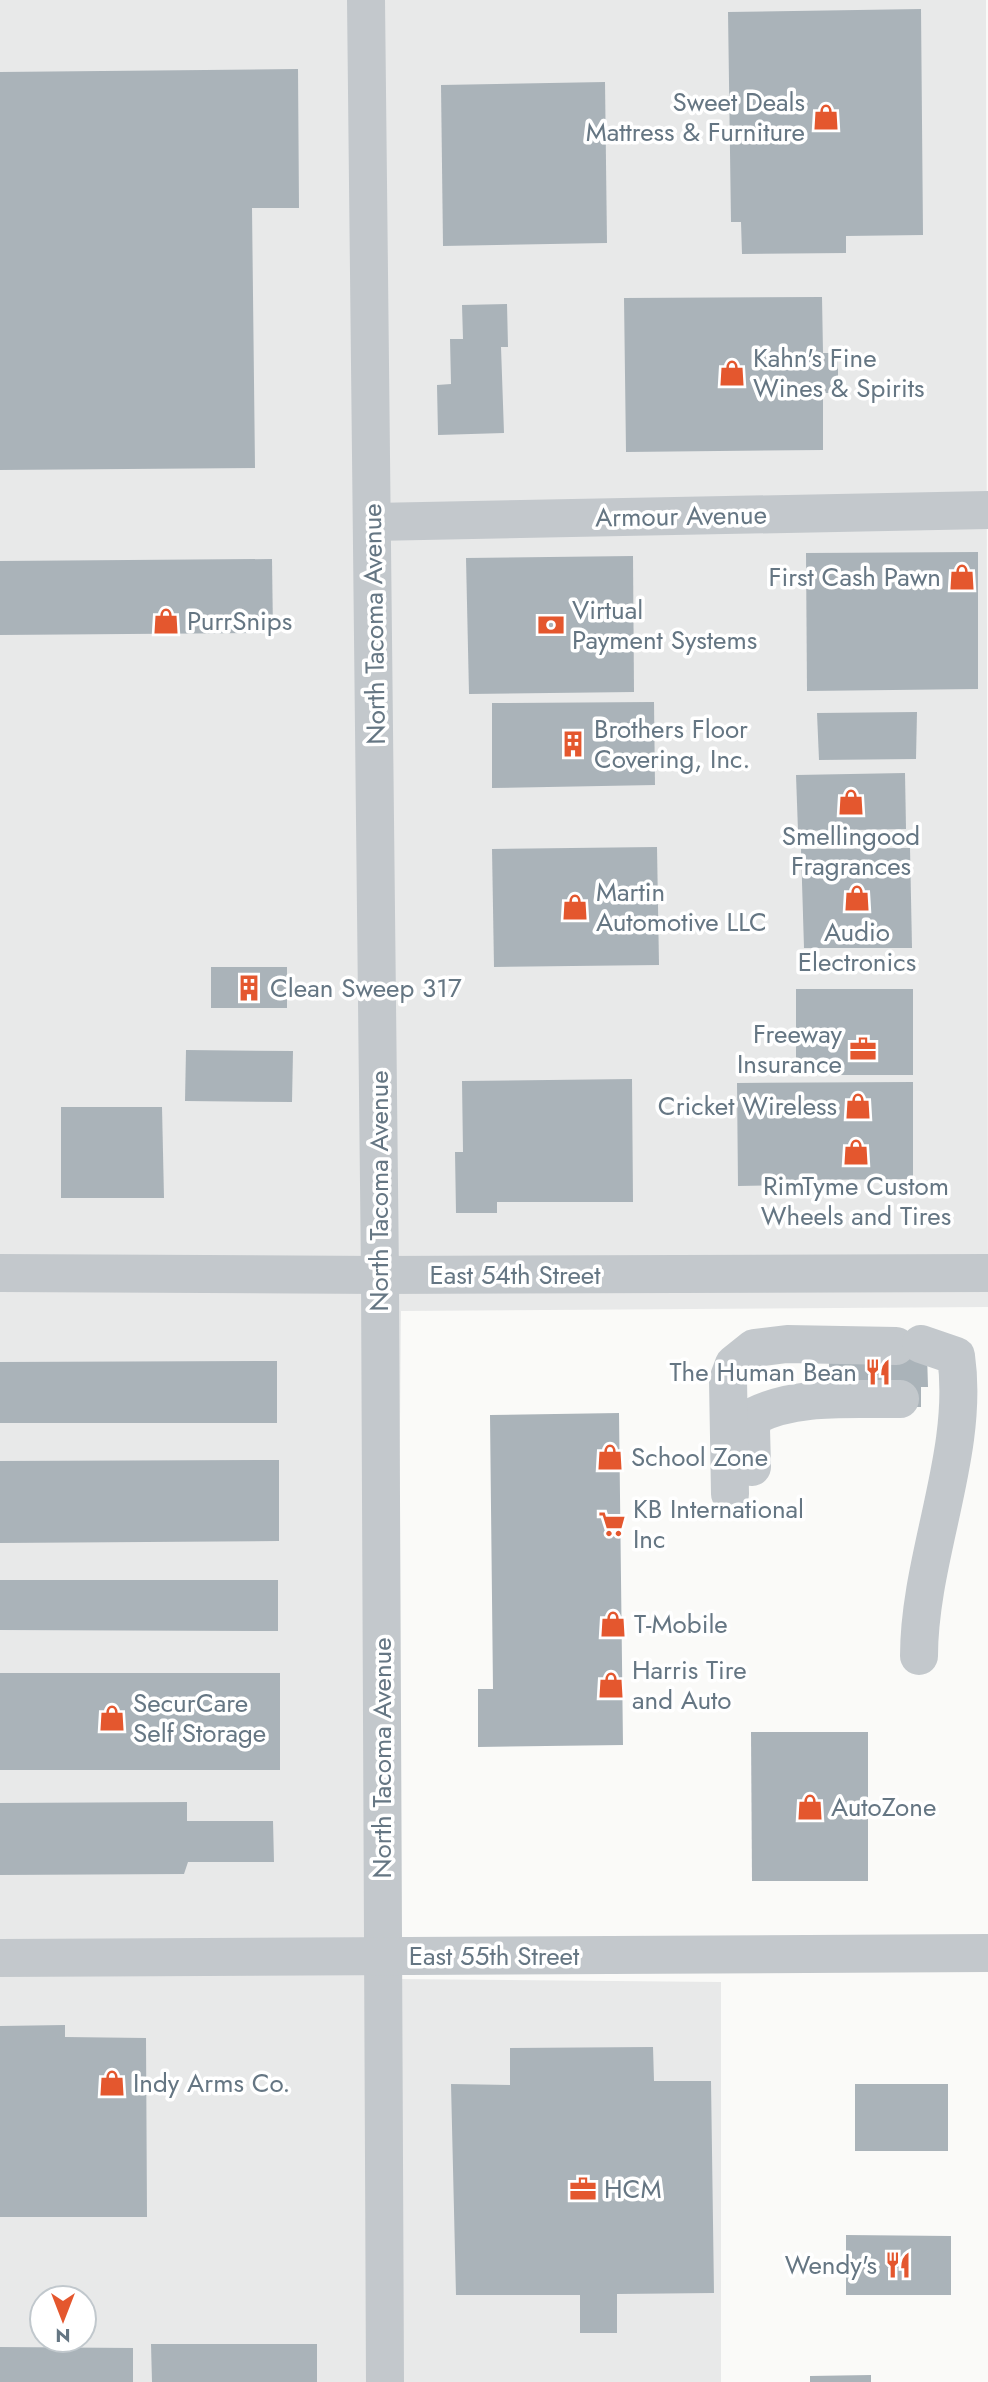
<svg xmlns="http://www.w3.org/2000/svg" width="988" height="2382" viewBox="0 0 988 2382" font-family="Jost,sans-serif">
<rect width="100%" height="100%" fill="#fafaf8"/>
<path fill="#e8e9e9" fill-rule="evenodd" d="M0,0H986L988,1307L401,1311L395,1979L721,1982V2382H0ZM42,2298H84V2340H42Z"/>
<g fill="#aab3b9">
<polygon points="921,9 923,235 846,236 846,253 742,254 741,222 731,222 728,12"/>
<polygon points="298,69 299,208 252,208 255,468 0,470 0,72"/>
<polygon points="605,82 607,243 443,246 441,85"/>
<polygon points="822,297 823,353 838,353 838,393 823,393 823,450 626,452 624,298"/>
<polygon points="507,304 508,347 501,347 504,433 438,435 437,385 451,384 450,339 463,339 462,305"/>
<polygon points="978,552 978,689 807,691 806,553"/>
<polygon points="633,556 634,692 469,694 466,558"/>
<polygon points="272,559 273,633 0,635 0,561"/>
<polygon points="654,702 655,785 492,788 492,703"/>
<polygon points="917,712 916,759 819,760 817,713"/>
<polygon points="905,773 906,829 798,831 796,775"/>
<polygon points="657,847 659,965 494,967 492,849"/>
<polygon points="910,848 912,948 804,948 801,849"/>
<rect x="211" y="967" width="76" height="41"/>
<rect x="796" y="989" width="117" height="86"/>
<polygon points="186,1050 293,1051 292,1102 185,1101"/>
<polygon points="632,1079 633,1202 497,1202 497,1213 456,1213 455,1152 463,1152 462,1081"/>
<polygon points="913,1082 913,1179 802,1180 802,1185 738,1186 737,1083"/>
<polygon points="61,1107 162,1107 164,1198 61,1198"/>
<polygon points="927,1354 928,1387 921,1387 921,1407 900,1407 829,1386 829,1359"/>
<polygon points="277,1361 277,1423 0,1423 0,1362"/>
<polygon points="619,1413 623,1745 478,1747 478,1689 493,1689 490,1415"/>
<polygon points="279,1460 279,1541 0,1543 0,1461"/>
<polygon points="0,1580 278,1580 278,1631 0,1630"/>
<rect x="0" y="1673" width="280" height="97"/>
<polygon points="751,1732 868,1732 868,1881 752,1881"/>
<polygon points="187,1802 187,1821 273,1821 274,1862 188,1862 184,1874 0,1875 0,1803"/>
<polygon points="65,2025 65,2037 146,2038 147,2217 0,2217 0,2026"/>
<polygon points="653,2047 654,2081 711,2081 714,2293 617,2294 617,2333 580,2333 580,2295 456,2295 451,2084 510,2085 510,2048"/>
<rect x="855" y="2084" width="93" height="67"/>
<polygon points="846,2235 951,2236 951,2295 846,2295"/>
<polygon points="151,2344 317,2344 317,2382 152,2382"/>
<polygon points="0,2347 133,2348 133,2382 0,2382"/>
<polygon points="871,2375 871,2382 810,2382 810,2376"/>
</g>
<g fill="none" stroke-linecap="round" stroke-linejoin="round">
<g stroke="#c3c8cc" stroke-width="38">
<polyline points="366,0 380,1275 385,2382"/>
<polyline points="373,522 988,510"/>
<polyline points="0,1273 380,1275 988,1273"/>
<path d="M752,1467L751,1429L754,1416C797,1394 852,1400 900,1399"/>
<polyline points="730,1494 728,1380 734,1364 754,1348 787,1344 896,1346"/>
<path d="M919,1656C919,1557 970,1453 956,1356L921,1344"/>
<polyline points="0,1958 988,1953"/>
</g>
</g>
<defs>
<g id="shop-bare" transform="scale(2.1)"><path d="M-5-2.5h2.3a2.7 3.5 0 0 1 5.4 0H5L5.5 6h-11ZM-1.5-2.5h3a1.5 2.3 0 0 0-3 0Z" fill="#e4572e" stroke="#fff" stroke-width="2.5" paint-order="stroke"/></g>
<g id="bank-bare" transform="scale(2.1)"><path d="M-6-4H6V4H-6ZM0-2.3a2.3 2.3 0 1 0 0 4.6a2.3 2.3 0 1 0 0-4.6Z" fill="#e4572e" stroke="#fff" stroke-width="2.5" paint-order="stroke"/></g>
<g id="building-bare" transform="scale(2.1)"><path d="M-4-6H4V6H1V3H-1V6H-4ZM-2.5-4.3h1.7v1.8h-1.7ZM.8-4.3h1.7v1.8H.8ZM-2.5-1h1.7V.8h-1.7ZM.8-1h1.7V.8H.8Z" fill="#e4572e" stroke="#fff" stroke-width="2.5" paint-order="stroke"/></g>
<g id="office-bare" transform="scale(2.1)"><path d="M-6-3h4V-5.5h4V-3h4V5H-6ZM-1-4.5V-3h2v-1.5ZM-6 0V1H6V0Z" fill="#e4572e" stroke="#fff" stroke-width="2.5" paint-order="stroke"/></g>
<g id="restaurant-bare" transform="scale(2.1)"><path d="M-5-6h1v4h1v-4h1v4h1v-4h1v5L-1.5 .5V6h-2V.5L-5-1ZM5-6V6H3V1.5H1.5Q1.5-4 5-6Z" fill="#e4572e" stroke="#fff" stroke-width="2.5" paint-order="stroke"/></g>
<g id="supermarket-bare" transform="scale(2.1)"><path d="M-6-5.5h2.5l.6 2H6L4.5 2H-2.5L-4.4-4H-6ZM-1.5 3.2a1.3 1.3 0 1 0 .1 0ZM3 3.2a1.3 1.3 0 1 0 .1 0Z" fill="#e4572e" stroke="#fff" stroke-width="2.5" paint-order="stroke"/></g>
</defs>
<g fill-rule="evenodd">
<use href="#shop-bare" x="826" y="117"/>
<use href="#shop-bare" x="732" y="373"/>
<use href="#shop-bare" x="962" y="577"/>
<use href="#shop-bare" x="166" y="621"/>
<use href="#bank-bare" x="551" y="625"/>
<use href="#building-bare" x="573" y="744"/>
<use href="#shop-bare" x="851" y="802"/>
<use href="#shop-bare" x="857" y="898"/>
<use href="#shop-bare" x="575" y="907"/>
<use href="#building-bare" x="249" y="988"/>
<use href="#office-bare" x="863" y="1049"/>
<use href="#shop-bare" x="858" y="1106"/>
<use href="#shop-bare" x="856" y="1152"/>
<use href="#restaurant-bare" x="878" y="1372"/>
<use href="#shop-bare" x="610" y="1457"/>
<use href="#supermarket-bare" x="612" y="1524"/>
<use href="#shop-bare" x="613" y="1624"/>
<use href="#shop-bare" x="611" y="1685"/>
<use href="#shop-bare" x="112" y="1718"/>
<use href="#shop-bare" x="810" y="1807"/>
<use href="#shop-bare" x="112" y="2083"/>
<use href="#office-bare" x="583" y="2189"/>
<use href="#restaurant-bare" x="898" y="2265"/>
</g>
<g text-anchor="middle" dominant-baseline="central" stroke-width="7" stroke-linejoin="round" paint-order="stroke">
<g font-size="26" fill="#657683" stroke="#fff" text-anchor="start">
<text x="805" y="102" text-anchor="end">Sweet Deals<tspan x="805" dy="30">Mattress &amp; Furniture</tspan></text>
<text x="753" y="358">Kahn's Fine<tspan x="753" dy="30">Wines &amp; Spirits</tspan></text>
<text x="941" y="577" text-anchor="end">First Cash Pawn</text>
<text x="572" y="610">Virtual<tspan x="572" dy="30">Payment Systems</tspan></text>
<text x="187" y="621">PurrSnips</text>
<text x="594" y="729">Brothers Floor<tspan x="594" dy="30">Covering, Inc.</tspan></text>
<text x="851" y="836" text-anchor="middle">Smellingood<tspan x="851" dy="30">Fragrances</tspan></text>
<text x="596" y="892">Martin<tspan x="596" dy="30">Automotive LLC</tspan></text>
<text x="857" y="932" text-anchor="middle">Audio<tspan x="857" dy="30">Electronics</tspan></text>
<text x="270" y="988">Clean Sweep 317</text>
<text x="842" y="1034" text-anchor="end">Freeway<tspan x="842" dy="30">Insurance</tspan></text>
<text x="837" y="1106" text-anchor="end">Cricket Wireless</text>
<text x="856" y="1186" text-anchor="middle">RimTyme Custom<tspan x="856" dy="30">Wheels and Tires</tspan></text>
<text x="857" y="1372" text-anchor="end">The Human Bean</text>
<text x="631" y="1457">School Zone</text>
<text x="633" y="1509">KB International<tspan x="633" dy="30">Inc</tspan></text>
<text x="634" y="1624">T-Mobile</text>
<text x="632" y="1670">Harris Tire<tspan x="632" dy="30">and Auto</tspan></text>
<text x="133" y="1703">SecurCare<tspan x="133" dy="30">Self Storage</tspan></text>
<text x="831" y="1807">AutoZone</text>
<text x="133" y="2083">Indy Arms Co.</text>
<text x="604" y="2189">HCM</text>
<text x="877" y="2265" text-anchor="end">Wendy's</text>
</g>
<g font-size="26" fill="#657683" stroke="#fff">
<text transform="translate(681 516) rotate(-1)">Armour Avenue</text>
<text transform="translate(374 624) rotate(-91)">North Tacoma Avenue</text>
<text transform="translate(379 1191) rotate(-90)">North Tacoma Avenue</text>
<text x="515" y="1275">East 54th Street</text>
<text transform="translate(382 1758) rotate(-90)">North Tacoma Avenue</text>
<text x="494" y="1956">East 55th Street</text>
</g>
</g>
<g transform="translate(63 2319) rotate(180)"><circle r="33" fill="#ffffff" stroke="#c1c8cd" stroke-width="2"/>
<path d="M0-5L12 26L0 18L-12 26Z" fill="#e4572e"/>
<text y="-10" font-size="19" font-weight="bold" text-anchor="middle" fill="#657683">N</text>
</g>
</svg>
